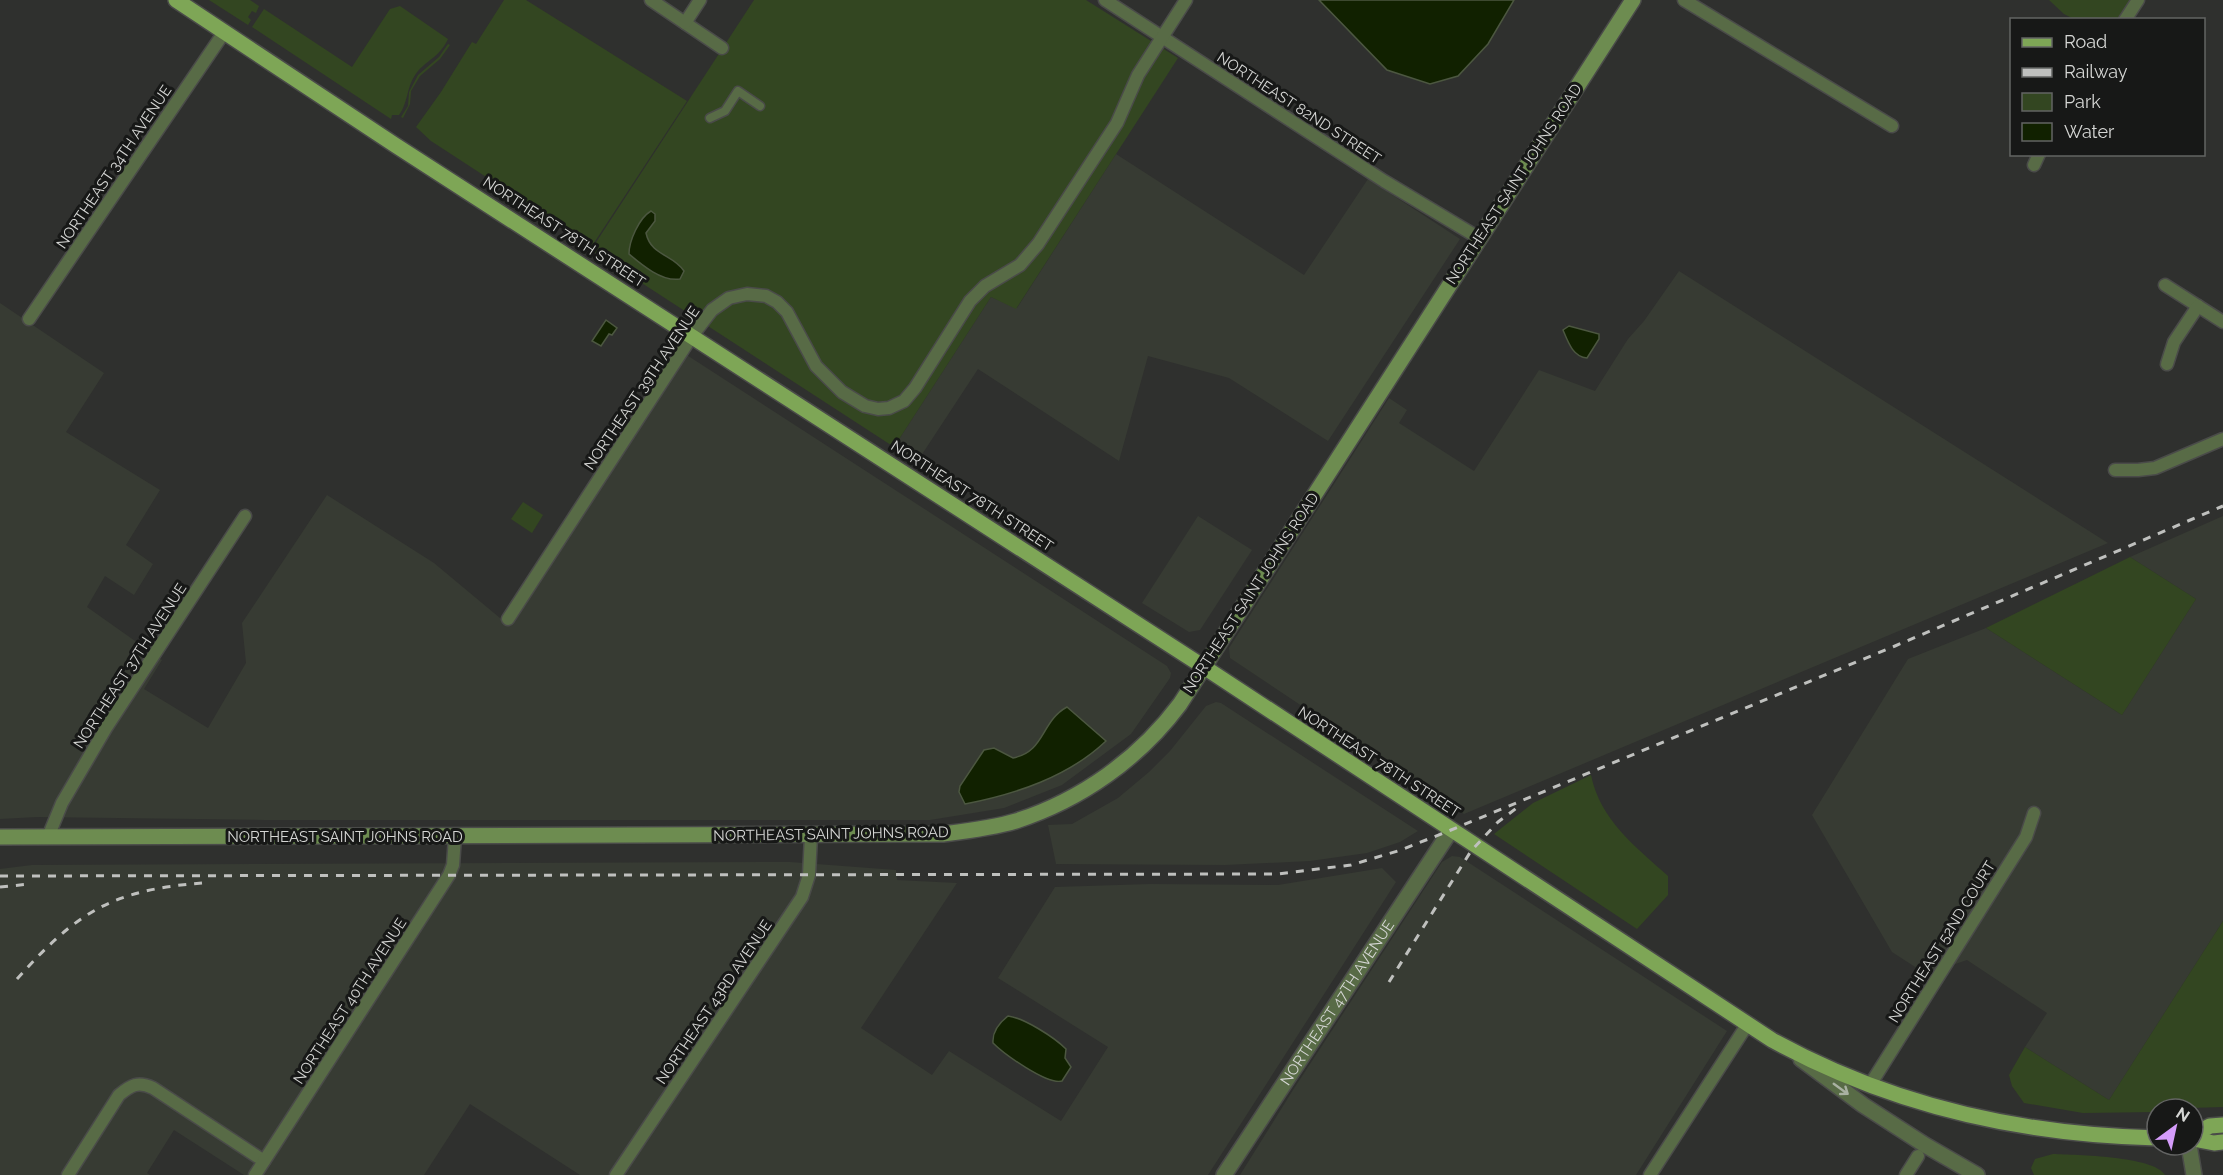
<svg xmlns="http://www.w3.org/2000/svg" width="2223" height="1175" viewBox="0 0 2223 1175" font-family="Raleway,sans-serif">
<rect width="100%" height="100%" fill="#2f302e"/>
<g fill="#373b33">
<polygon points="1116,154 1304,275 1368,179 1460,239 1328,441 1229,378 1148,356 1119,461 978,369 917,462 894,447 991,297 1017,308"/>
<polygon points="1679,271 2108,543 1464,814 1230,658 1229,648 1389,398 1407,410 1399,423 1474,471 1539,370 1595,391 1628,339 1644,321"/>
<polygon points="0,303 104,373 66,432 160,490 126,545 153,564 134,595 105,576 87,607 162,660 144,689 208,728 246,663 242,623 327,495 434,563 506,623 679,350 1167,666 1171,673 1170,678 1131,734 1062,785 1004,808 930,820 266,820 37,817 0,819"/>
<polygon points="1198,516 1252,550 1200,630 1189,632 1142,603"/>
<polygon points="2223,516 2223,921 2109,1100 2025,1047 2047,1013 1967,960 1926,974 1892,952 1812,815 1908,659 1986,628 2122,715 2196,599 2130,557"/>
<polygon points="1216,702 1221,703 1418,831 1400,842 1367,853 1310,861 1225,865 1056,864 1048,825 1072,824 1118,798 1149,772 1170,751 1206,706"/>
<polygon points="1452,856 1460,857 1727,1031 1636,1175 1240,1175 1293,1090 1442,862"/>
<polygon points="790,862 896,870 897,880 957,883 861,1028 932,1075 949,1051 1061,1121 1108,1047 998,978 1055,887 1150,884 1278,885 1382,868 1396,882 1208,1175 580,1175 470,1104 424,1175 244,1175 174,1130 147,1173 150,1175 0,1175 0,869 32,865"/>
</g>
<g fill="#334621">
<polygon points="209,0 250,0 259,6 256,13 252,11 248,17 251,20 248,25"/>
<polygon points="504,0 526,0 687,101 592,246 431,141 416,127 441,92 472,42 476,44"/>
<polygon points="754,0 1086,0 1178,58 1016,309 991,297 894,447 591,250"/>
<polygon points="2049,0 2132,0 2120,20 2074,19 2064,14"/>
<path d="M400,6L448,39C440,56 429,59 418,71C406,85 409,102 399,115H392L391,119L252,27L264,9L352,67L390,9Z"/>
<polygon points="448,44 450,45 440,59 420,76 411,91 410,104 403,118 401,117 408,106 409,92 418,75 439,57"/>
<polygon points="523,502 543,515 532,533 511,519"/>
<polygon points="2130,557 2196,599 2122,715 1986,628"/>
<path d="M1591,775C1600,820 1636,847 1668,876V895L1637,929L1494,834L1533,803Z"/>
<polygon points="2223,921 2223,1107 2157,1109 2157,1112 2083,1113 2024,1103 2012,1086 2009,1075 2025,1047 2109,1100"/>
<path d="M2053,1154C2076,1155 2154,1156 2165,1175H2034L2031,1168L2035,1159Z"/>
</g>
<g fill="#112100" stroke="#4c5740" stroke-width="1.5">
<polygon points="1319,0 1514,0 1488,44 1458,76 1430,84 1387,70"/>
<path d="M651,211L655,214V221L646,233C651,256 673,254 684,271L680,279C662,282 642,265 629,254C629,241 639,218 651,211Z"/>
<polygon points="606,320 617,328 612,335 609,334 601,346 592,341"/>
<path d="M1569,326L1599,334V339L1587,358C1573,357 1568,342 1563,330Z"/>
<path d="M1067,707L1106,741C1068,777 1016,794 965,804L959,792L960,786L984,750L994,748L1013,758C1045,752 1041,721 1067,707Z"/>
<path d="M1008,1016C1024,1018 1054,1037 1066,1049L1065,1058L1071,1067L1062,1081C1047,1085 1004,1054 993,1043C992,1031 999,1023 1008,1016Z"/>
</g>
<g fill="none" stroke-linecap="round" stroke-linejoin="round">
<g stroke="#4a4b49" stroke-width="11">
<polyline id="pedestrian" points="710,118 725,111 738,91 760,106"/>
</g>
<g stroke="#4a4b49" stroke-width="15">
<g id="minor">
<polyline points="651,0 722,48"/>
<polyline points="1105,0 1384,181 1479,238"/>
<polyline points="1684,0 1892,126"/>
<polyline points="2125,20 2138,0"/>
<polyline points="685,23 700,0"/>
<polyline points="2034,165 2039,154"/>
<polyline points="2165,285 2223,322"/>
<polyline points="29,319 225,31"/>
<polyline points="2167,364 2174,342 2198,306"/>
<polyline points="2115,470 2138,470 2155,468 2223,439"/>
<polyline points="508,619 692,336 712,310 729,298 747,294 766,296 777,302 787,312 816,366 842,392 865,406 878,409 889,408 904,401 915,388 970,301 985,286 1020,265 1038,244 1117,123 1138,75 1186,0"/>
<polyline points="48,837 62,803 106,728 245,516"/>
<polyline points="1870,1085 2026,837 2034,813"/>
<path d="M68,1175L119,1095C131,1085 138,1081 153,1088L264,1161"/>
<polyline points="255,1175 449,875 453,865 455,837"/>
<polyline points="616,1175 802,897 809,875 811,836"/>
<polyline points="1650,1175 1747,1025"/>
<polyline points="1906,1175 1918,1156"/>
</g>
</g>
<g stroke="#4a4b49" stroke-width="18">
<g id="tertiary">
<polyline points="1801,1059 1863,1105 1925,1145 1977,1175"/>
<polyline points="2189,1145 2194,1175"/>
<path id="s1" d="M1224,1175L1451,830"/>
</g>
</g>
<g stroke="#4a4b49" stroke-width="18">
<path id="secondary" d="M0,837L943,834C967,831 993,828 1016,821C1081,800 1139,759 1180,704L1633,0"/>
</g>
<g stroke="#4a4b49" stroke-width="18">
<g id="primary">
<path d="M176,0L395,145L1204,667L1772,1040C1892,1106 2020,1135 2157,1138"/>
<polyline points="2193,1135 2210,1126 2223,1125"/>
<polyline points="2193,1139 2214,1143 2223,1142"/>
</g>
</g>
<use href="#pedestrian" stroke="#586b46" stroke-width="8"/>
<use href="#minor" stroke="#586b46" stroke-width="12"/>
<use href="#tertiary" stroke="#586b46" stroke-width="15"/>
<use href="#secondary" stroke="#6d8c50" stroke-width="15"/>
<use href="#primary" stroke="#7ea656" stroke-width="15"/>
<g stroke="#bfc0be" stroke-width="3" stroke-dasharray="8 8" stroke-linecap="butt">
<polyline points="0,876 1277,874 1351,865 1401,850 1451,830 1895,646 2223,506"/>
<polyline points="0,887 30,884"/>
<path d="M17,979C76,913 111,890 202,883"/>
<polyline points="1389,982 1471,851 1498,822 1518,807"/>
</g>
</g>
<defs><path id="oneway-shaft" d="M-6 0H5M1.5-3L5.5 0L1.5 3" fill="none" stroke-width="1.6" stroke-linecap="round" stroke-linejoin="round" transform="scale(1.5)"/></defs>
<use stroke="#a9b1a2" href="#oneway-shaft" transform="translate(1841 1089) rotate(36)"/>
<g text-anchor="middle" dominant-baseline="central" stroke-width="6" stroke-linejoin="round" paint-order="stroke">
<g font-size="15" fill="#d5d6d4" stroke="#171817">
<text transform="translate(1299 108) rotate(33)">NORTHEAST 82ND STREET</text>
<text transform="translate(114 167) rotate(-56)">NORTHEAST 34TH AVENUE</text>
<text transform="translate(1514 184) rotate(-57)">NORTHEAST SAINT JOHNS ROAD</text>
<text transform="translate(564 232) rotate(33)">NORTHEAST 78TH STREET</text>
<text transform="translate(642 388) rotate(-56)">NORTHEAST 39TH AVENUE</text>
<text transform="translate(972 496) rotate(33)">NORTHEAST 78TH STREET</text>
<text transform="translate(1251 593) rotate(-57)">NORTHEAST SAINT JOHNS ROAD</text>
<text transform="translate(130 666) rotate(-57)">NORTHEAST 37TH AVENUE</text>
<text transform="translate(1379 762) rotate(33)">NORTHEAST 78TH STREET</text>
<text transform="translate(831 834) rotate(-1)">NORTHEAST SAINT JOHNS ROAD</text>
<text x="345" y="837">NORTHEAST SAINT JOHNS ROAD</text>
<text transform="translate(1942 942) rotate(-58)">NORTHEAST 52ND COURT</text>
<text transform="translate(350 1001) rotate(-57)">NORTHEAST 40TH AVENUE</text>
<text transform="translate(714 1002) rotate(-56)">NORTHEAST 43RD AVENUE</text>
<text stroke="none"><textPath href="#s1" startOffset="206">NORTHEAST 47TH AVENUE</textPath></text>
</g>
</g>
<rect x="2010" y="18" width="195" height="138" fill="#171817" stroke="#636463" stroke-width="1.5"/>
<rect x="2022" y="38" width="30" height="9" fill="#7ea656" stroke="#636463" stroke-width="1.5"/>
<text x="2064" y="48" font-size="18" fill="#d5d6d4">Road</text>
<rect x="2022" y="68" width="30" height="9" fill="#bfc0be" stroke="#636463" stroke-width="1.5"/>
<text x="2064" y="78" font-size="18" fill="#d5d6d4">Railway</text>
<rect x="2022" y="93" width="30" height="18" fill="#334621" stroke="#636463" stroke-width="1.5"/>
<text x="2064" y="108" font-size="18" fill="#d5d6d4">Park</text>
<rect x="2022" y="123" width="30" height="18" fill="#112100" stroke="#636463" stroke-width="1.5"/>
<text x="2064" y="138" font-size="18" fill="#d5d6d4">Water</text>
<g transform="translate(2175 1127) rotate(33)"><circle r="28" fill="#171817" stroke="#636463" stroke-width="1.5"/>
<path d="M0-4.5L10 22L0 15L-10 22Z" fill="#d59cfb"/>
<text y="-9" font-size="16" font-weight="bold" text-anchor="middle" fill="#d5d6d4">N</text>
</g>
</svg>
